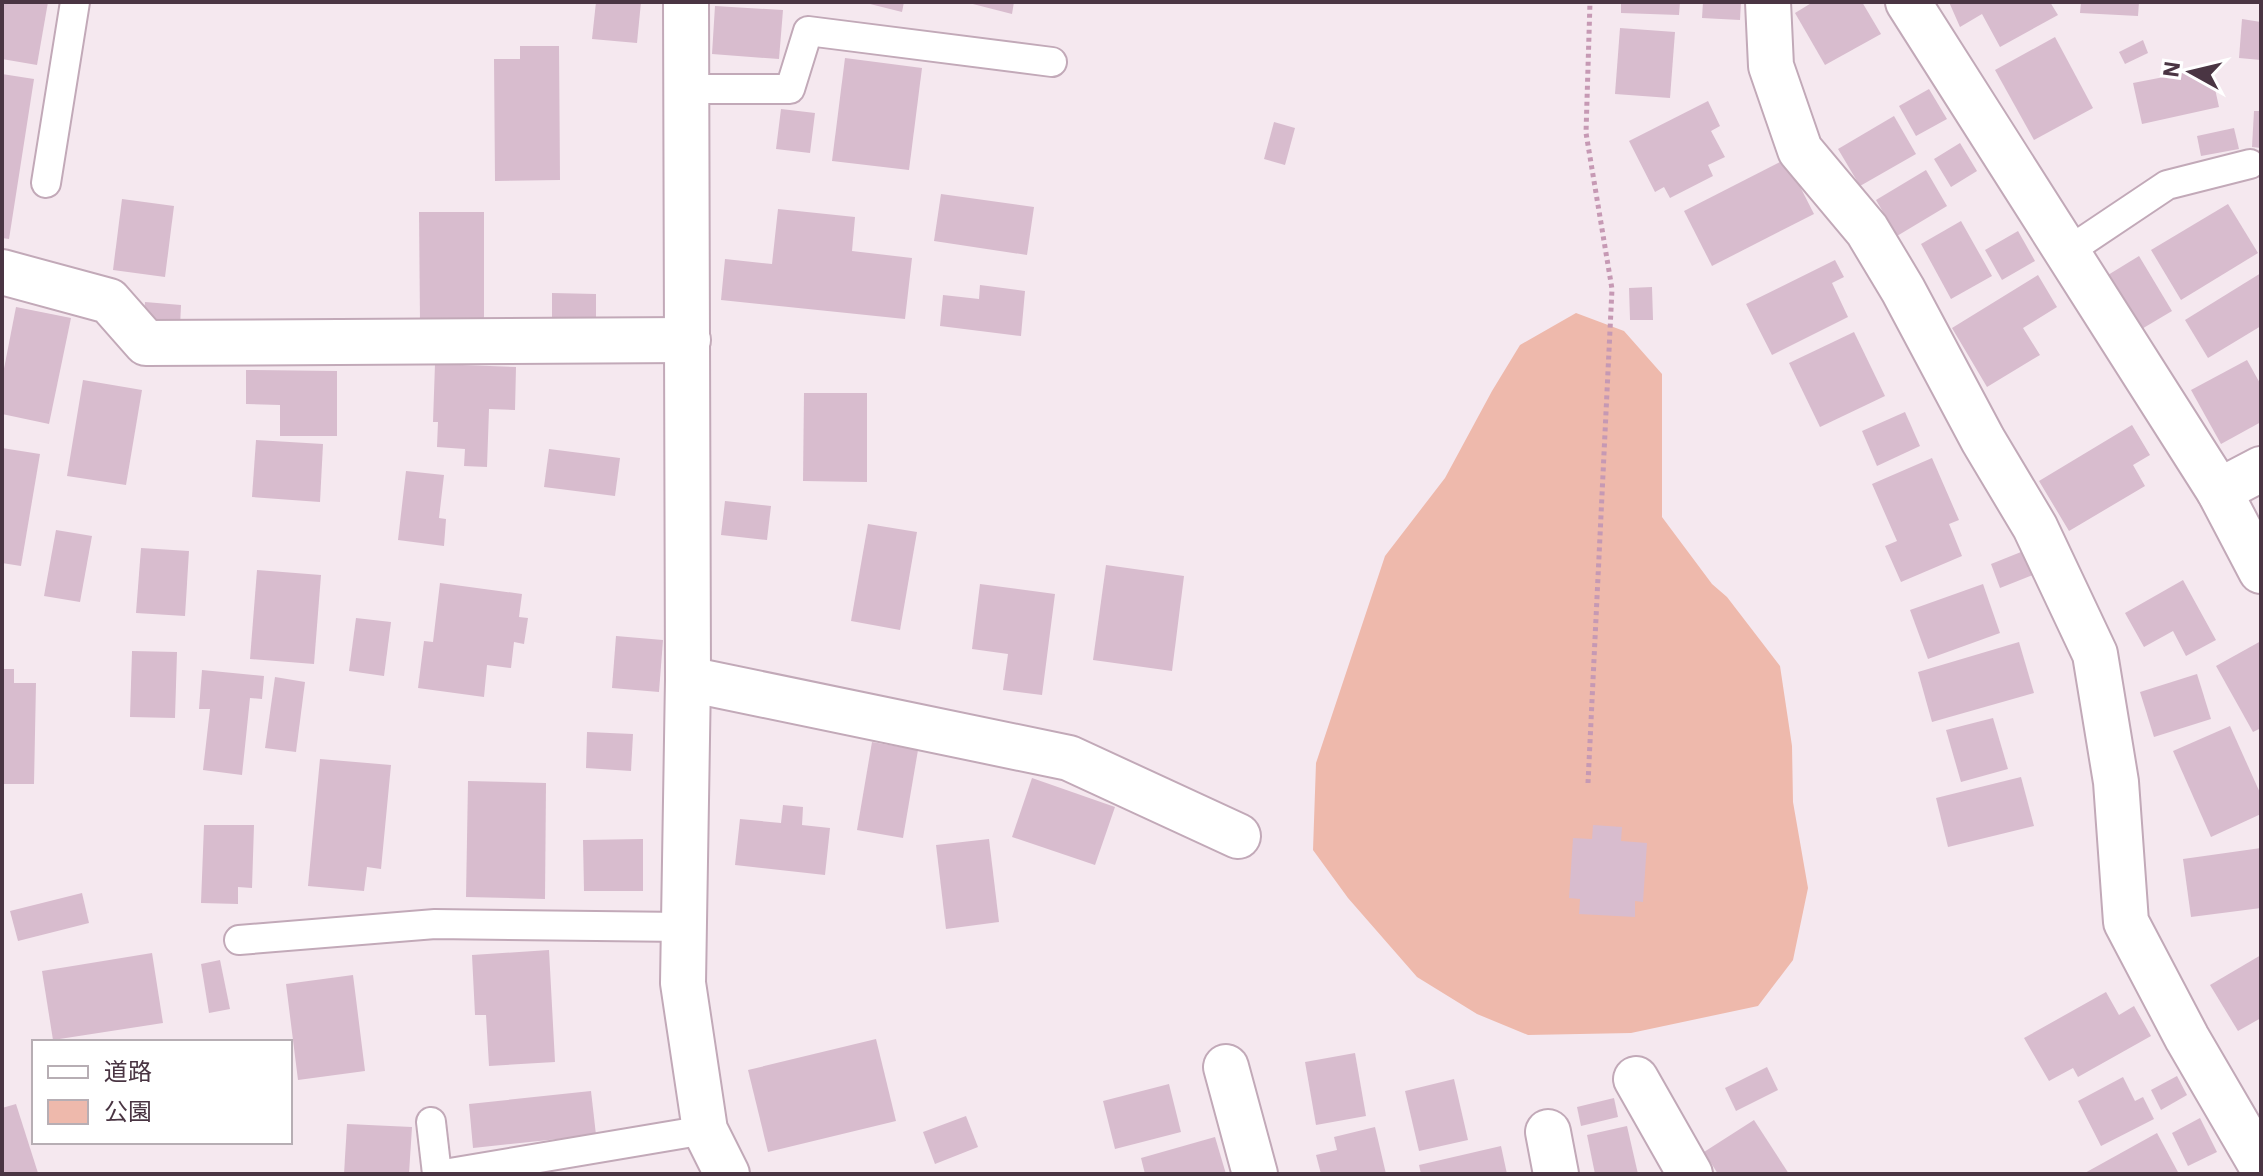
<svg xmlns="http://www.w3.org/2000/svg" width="2263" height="1176" viewBox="0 0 2263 1176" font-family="'IBM Plex Sans','Noto Sans JP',sans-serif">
<rect width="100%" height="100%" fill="#f5e8ef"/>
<polygon fill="#eeb9ac" points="1576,313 1624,331 1662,374 1662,517 1712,584 1727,597 1780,666 1792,746 1793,802 1808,888 1793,960 1758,1006 1631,1033 1528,1035 1477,1014 1417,977 1348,898 1313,850 1316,763 1385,556 1445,478 1492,391 1520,345"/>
<g fill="#d8bcce">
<polygon points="2,2 48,2 37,65 2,59"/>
<polygon points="596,2 641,2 637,43 592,39"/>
<polygon points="862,2 904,2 902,12"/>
<polygon points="965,2 1014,2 1012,14"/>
<polygon points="1621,2 1680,2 1679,15 1621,13"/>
<polygon points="1703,2 1741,2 1740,20 1702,18"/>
<polygon points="1813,2 1862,2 1881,34 1825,65 1795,13"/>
<polygon points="1949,2 2050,2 2058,15 2000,47 1982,14 1960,27"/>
<polygon points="2081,2 2139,2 2138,16 2080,13"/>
<polygon points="715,6 783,10 779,59 712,54"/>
<polygon points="2242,19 2261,22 2261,60 2239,58"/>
<polygon points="1620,28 1675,32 1670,98 1615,94"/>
<polygon points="2055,37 2093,108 2034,140 1995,70"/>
<polygon points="2143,40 2148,53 2125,64 2119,52"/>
<polygon points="520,46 559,46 560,180 495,181 494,59 520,59"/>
<polygon points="845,58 922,68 909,170 832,161"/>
<polygon points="2181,66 2182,73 2210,66 2219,107 2142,124 2133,83 2164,77 2162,69"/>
<polygon points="2,74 34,79 9,239 2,238"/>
<polygon points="1929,89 1947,119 1916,136 1899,106"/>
<polygon points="1708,101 1720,126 1711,131 1725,157 1708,165 1713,176 1670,198 1664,187 1655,192 1629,141"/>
<polygon points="781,109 815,113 810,153 776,149"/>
<polygon points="2254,111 2261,111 2261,148 2252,147"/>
<polygon points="1894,116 1916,154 1860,186 1838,149"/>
<polygon points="1274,122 1295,128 1285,165 1264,159"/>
<polygon points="2234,128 2239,149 2201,156 2197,136"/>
<polygon points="1960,143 1977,171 1951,187 1934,159"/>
<polygon points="1786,159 1814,214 1712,266 1684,211"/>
<polygon points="1926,170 1947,206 1897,236 1876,200"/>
<polygon points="941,194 1034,207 1027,255 934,241"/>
<polygon points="122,199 174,206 165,277 113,270"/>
<polygon points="2228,204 2258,253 2181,300 2151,250"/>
<polygon points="778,209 855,217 852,251 912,258 905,319 721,300 725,259 772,264"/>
<polygon points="419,212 484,212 484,323 420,323"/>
<polygon points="1961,221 1992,276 1951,299 1921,244"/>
<polygon points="2018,231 2035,261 2002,280 1985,250"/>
<polygon points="2139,256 2172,311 2140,330 2108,275"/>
<polygon points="1835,260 1844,277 1832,283 1848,317 1772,355 1746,304"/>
<polygon points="2261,273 2261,326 2208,358 2185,320"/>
<polygon points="2038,275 2057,307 2023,328 2040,355 1987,387 1952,328"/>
<polygon points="980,285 1025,291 1021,336 940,326 943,295 979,299"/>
<polygon points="1652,287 1653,320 1630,320 1629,288"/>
<polygon points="552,293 596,294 596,322 552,321"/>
<polygon points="145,302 181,305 180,327 143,325"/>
<polygon points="16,307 71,318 49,424 2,414 2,379"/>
<polygon points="1854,332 1885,396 1820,427 1789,363"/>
<polygon points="2247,360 2261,385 2261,422 2221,444 2191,390"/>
<polygon points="435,364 516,367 515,410 489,409 487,467 464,466 465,449 437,447 438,422 433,422"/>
<polygon points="246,370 337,371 337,436 280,436 280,405 246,404"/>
<polygon points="83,380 142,390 126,485 67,476"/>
<polygon points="804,393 867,393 867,482 803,481"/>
<polygon points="1905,412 1920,446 1877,466 1862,431"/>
<polygon points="2132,425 2150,455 2133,465 2145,486 2069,531 2039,481"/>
<polygon points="256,440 323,444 320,502 252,497"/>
<polygon points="2,448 40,454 21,566 2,563"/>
<polygon points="549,449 620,458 615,496 544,487"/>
<polygon points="1932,458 1959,520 1949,524 1962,556 1901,582 1885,546 1897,541 1872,484"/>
<polygon points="406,471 444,475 439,518 446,519 444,546 398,540"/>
<polygon points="725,501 771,506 767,540 721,535"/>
<polygon points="868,524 917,532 900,630 851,621"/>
<polygon points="56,530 92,536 80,602 44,596"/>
<polygon points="141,548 189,551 185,616 136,613"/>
<polygon points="2026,550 2035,574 2000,588 1991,564"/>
<polygon points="1106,565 1184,576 1172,671 1093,660"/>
<polygon points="257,570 321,575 314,664 250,659"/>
<polygon points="2183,580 2216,640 2186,656 2173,631 2144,647 2125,613"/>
<polygon points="440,583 522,594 519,617 528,618 524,644 514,642 511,668 487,665 484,697 418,688 424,641 433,642"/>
<polygon points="980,584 1055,594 1042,695 1003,690 1008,654 972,649"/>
<polygon points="1983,584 2000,633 1928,659 1910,610"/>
<polygon points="356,618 391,622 384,676 349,671"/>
<polygon points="616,636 663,640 659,692 612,688"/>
<polygon points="2261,641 2261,728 2253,732 2216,666"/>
<polygon points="2019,642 2034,693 1932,722 1918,672"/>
<polygon points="132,651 177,652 175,718 130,717"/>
<polygon points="2,669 14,669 14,683 36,683 34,784 2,784"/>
<polygon points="202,670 264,676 262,699 250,698 242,775 203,770 210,709 199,709"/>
<polygon points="2197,674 2211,719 2154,737 2140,692"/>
<polygon points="275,677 305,682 296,752 265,748"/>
<polygon points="1993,718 2008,769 1961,782 1946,730"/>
<polygon points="2230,726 2261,795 2261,814 2211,837 2173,751"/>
<polygon points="587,732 633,734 631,771 586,768"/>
<polygon points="872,742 918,750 903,838 857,830"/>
<polygon points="320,759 391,765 381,869 367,867 364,891 308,886"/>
<polygon points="2021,777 2034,826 1948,847 1936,798"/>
<polygon points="1032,778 1115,807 1095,865 1012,837"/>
<polygon points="468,781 546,783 545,899 466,897"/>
<polygon points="783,805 803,807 802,825 830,828 825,875 735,865 740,819 781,823"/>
<polygon points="204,825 254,825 252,888 238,887 238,904 201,903"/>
<polygon points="1593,825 1622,827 1621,841 1647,843 1643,902 1635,901 1635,917 1579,914 1580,899 1569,898 1573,838 1592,839"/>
<polygon points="643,839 643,891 584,891 583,840"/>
<polygon points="989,839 999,922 946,929 936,845"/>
<polygon points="2261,848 2261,908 2191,917 2183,859"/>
<polygon points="82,893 89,923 18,941 10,911"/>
<polygon points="549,950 555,1062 489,1066 486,1015 475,1015 472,955"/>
<polygon points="152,953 163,1023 53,1040 42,971"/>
<polygon points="2261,955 2261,1018 2238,1031 2210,985"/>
<polygon points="220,960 230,1009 209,1013 201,964"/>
<polygon points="353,975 365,1071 298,1080 286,984"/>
<polygon points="2106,992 2119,1015 2134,1006 2151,1036 2078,1077 2073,1068 2049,1081 2024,1038"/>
<polygon points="876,1039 896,1121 768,1152 748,1070"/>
<polygon points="1355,1053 1366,1116 1316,1125 1305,1062"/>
<polygon points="1767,1067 1778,1090 1736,1111 1725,1088"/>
<polygon points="2177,1076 2187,1095 2161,1110 2151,1090"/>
<polygon points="2123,1077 2135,1101 2143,1097 2154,1119 2101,1146 2078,1101"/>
<polygon points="1454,1079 1468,1140 1419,1151 1405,1091"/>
<polygon points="1169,1084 1181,1132 1115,1149 1103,1101"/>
<polygon points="591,1091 596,1135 473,1148 469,1104"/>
<polygon points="1614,1098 1618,1117 1581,1126 1577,1107"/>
<polygon points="16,1104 38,1173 36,1174 2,1174 2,1108"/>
<polygon points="966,1116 978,1147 935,1164 923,1132"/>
<polygon points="2200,1118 2217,1152 2188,1166 2172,1133"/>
<polygon points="1754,1120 1789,1174 1718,1174 1704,1152"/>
<polygon points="347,1124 412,1127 409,1174 344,1174"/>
<polygon points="1627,1126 1638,1174 1595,1174 1587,1135"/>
<polygon points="1375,1127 1386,1174 1321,1174 1316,1155 1337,1150 1334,1137"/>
<polygon points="2157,1133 2179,1174 2083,1174"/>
<polygon points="1215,1137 1226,1174 1145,1174 1141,1158"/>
<polygon points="1501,1146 1507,1174 1421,1174 1419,1165"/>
</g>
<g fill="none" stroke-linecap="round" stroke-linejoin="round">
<g stroke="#c2a9b8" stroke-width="32">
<g id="service">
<polyline points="686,89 790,89 808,31 1052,62"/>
<polyline points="46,183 75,2"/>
<polyline points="2067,252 2167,185 2250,164"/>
<polyline points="239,940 435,924 684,927"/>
<polyline points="431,1122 437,1174"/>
<polyline points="444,1174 705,1130"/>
</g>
</g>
<g stroke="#c2a9b8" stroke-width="48">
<g id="minor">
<polyline points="686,2 688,679 683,983 705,1130 727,1174"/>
<polyline points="1768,2 1771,66 1800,150 1867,230 1903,290 1983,440 2035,527 2095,654 2116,782 2126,922 2187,1038 2261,1165"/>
<polyline points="1908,2 2219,491 2261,571"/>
<polyline points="2,272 109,301 146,343 688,340"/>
<polyline points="2219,491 2261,469"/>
<polyline points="688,679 1069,758 1238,836"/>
<polyline points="1226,1067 1255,1174"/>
<polyline points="1636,1079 1690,1174"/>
<polyline points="1548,1132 1556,1174"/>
</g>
</g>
<polyline stroke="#c699b4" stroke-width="5" stroke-dasharray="4 4" stroke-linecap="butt" points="1588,783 1612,289 1586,133 1590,2"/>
<use href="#service" stroke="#fff" stroke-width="28"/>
<use href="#minor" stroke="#fff" stroke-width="44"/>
</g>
<rect width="2263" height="1176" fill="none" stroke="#4a3543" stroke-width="8"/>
<rect x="32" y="1040" width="260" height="104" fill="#ffffff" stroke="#b7aeb4" stroke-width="2"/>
<rect x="48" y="1066" width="40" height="12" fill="#ffffff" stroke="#b7aeb4" stroke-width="2"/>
<text x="104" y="1080" font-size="24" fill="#4a3543">道路</text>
<rect x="48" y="1100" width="40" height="24" fill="#eeb9ac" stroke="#b7aeb4" stroke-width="2"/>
<text x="104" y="1120" font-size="24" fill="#4a3543">公園</text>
<g transform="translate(2191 72) rotate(278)" stroke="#ffffff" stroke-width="6" paint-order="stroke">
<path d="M0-6L14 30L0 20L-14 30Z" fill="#4a3543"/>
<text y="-12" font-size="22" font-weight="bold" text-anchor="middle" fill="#4a3543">N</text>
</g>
</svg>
